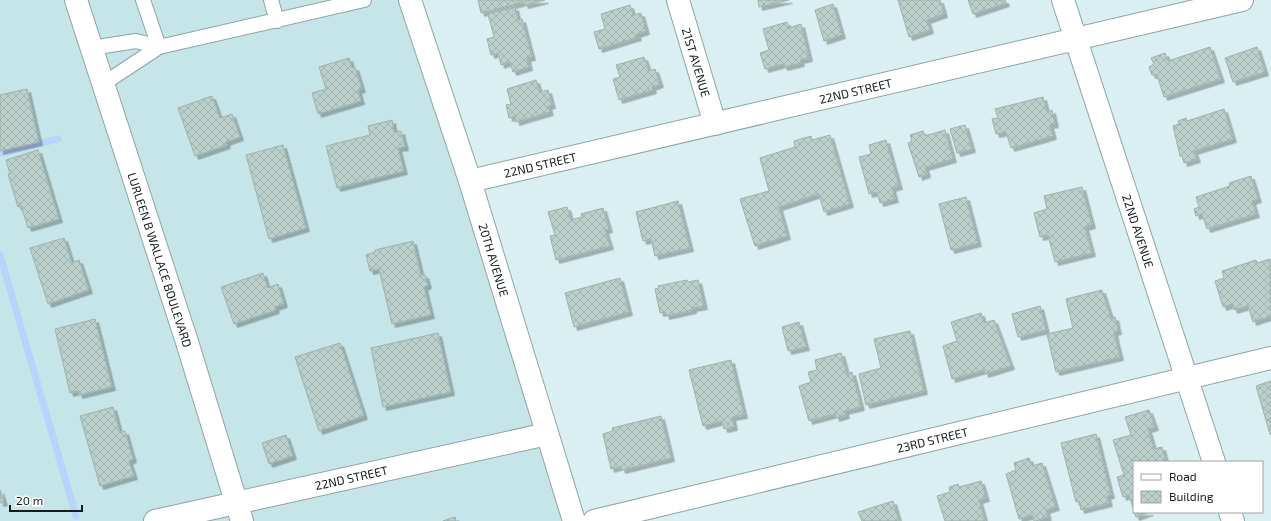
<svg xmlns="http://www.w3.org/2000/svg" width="1271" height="521" viewBox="0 0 1271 521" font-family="'Exo 2',sans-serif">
<defs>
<pattern id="building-cross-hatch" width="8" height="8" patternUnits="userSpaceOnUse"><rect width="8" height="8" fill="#bcd0cb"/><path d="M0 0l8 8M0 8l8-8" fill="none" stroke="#a1b2ae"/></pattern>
<filter id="shadow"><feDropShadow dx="3.5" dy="3.5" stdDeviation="0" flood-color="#0004"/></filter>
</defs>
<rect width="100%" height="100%" fill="#d9eff1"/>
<polygon fill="#c6e5e8" points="0,0 419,0 577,521 0,521"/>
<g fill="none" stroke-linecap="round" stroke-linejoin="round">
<g stroke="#b7d4fd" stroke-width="7">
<polyline points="0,153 58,139"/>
<polyline points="0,255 76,516"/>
</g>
</g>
<g fill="url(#building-cross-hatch)" stroke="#9db1ac" filter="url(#shadow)">
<polygon points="478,0 545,0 525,5 524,2 481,13"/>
<polygon points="758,0 789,0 759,7"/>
<polygon points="898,0 940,0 944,14 927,20 930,30 909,37"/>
<polygon points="968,0 1005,0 1006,3 973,14"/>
<polygon points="833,4 842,35 824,41 815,10"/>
<polygon points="630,5 633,15 641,13 646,31 637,34 638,37 599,49 594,32 605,29 601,14"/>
<polygon points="515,7 518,20 522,19 532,57 527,58 529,67 513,72 510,62 501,65 498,53 491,55 487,39 494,37 488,14"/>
<polygon points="787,22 789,28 801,24 809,58 800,60 801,63 784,67 783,64 765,69 760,53 769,50 763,29"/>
<polygon points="1210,47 1221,79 1164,97 1157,75 1152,75 1149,67 1154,64 1151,58 1165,53 1168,61"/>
<polygon points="1257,47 1265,72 1233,82 1225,58"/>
<polygon points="644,57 649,71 655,69 660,84 652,87 653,90 619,100 613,79 620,77 616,65"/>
<polygon points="349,58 352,68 355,67 362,89 358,90 361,101 318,114 312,93 326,89 319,67"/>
<polygon points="536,80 540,92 548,90 552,105 548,106 550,112 516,122 515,116 509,118 506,105 511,104 507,89"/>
<polygon points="27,89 39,142 0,151 0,95"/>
<polygon points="212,96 220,118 232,114 240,137 226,142 227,145 195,156 178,108"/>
<polygon points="1043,97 1047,112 1052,110 1055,124 1050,125 1053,136 1011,148 1006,132 996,134 992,119 998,118 995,109"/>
<polygon points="1224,109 1233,139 1194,151 1197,159 1184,163 1182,156 1180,156 1173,126 1179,124 1178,121 1186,118 1187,121"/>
<polygon points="392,120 394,132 401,131 405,147 398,148 404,171 337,188 326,146 370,135 368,126"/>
<polygon points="965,125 972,149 957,153 950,129"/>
<polygon points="945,130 953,159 925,167 927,174 919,177 908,143 912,141 910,135 923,131 925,136"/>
<polygon points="830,135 850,204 824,212 819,194 779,207 787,236 755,246 740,199 769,191 760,158 795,147 794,141 811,136 812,140"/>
<polygon points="886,140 899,186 892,188 895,199 880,203 877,192 869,194 859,157 871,154 869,145"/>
<polygon points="283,145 306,228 269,239 246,155"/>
<polygon points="38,150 59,219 28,228 21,206 18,207 8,174 10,174 6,160"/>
<polygon points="1251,176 1258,199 1252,201 1256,214 1207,229 1202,214 1196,216 1194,209 1199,207 1196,197 1230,186 1229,183"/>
<polygon points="1082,187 1092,225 1085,227 1092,253 1055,262 1048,235 1040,237 1034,213 1047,209 1044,196"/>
<polygon points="966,197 978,243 951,250 939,204"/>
<polygon points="678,201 690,248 655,256 651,239 643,241 636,212"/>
<polygon points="567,207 571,220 582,217 581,214 603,208 609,229 605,230 610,246 556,260 550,236 555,235 548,212"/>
<polygon points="64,238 72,263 79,260 89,290 48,304 30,248"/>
<polygon points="413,241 421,275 425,275 428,285 424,287 431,315 392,324 379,269 370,271 366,255 375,252 375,250"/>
<polygon points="1270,259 1271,316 1253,322 1248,306 1234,310 1232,304 1223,307 1215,281 1224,278 1222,271 1256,260 1257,263"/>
<polygon points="263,273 268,288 278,284 284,304 275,307 276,310 234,324 221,287"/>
<polygon points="620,278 629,312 574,327 565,293"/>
<polygon points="687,280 688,282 698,280 704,306 693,308 693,310 666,316 665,312 660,313 655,289 659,288 658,286"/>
<polygon points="1102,290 1111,318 1115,317 1118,331 1114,332 1120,357 1056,372 1047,334 1073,328 1066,299"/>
<polygon points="1040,306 1046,330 1018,337 1012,314"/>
<polygon points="981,313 984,323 994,320 1011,366 985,374 984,370 952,379 943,346 957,341 951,322"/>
<polygon points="95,319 112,387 79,395 78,391 70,393 55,329"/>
<polygon points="799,322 806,347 788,351 782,327"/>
<polygon points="910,331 924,391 866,405 859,374 881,368 874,339"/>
<polygon points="438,333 451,392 383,407 371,348"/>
<polygon points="340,343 364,416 319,431 295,357"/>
<polygon points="841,353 847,374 852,372 861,407 845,411 846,415 836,418 835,414 809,421 799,386 811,382 808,372 817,370 815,360"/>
<polygon points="731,360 744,415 732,417 734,427 724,429 722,421 703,426 689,370"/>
<polygon points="1271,381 1271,434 1270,434 1256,386"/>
<polygon points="113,407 120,433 125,431 133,459 129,461 134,476 100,486 80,416"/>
<polygon points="1149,410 1155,427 1148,429 1154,449 1162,447 1166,462 1134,462 1134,511 1129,495 1123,497 1117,477 1124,475 1113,440 1131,435 1125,417"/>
<polygon points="661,416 671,458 622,470 621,466 611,469 603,434 613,431 612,428"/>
<polygon points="1096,434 1111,495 1107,496 1109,503 1081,510 1079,501 1076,502 1061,443"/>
<polygon points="286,435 293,456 269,464 262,443"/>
<polygon points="1029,458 1032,466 1042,463 1056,507 1046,510 1048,517 1036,521 1034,521 1032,515 1019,519 1006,474 1016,470 1014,463"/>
<polygon points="981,481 986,498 979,500 985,521 945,521 937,496 950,492 949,487 958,484 959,487"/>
<polygon points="0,490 4,502 0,503"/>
<polygon points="893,501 899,521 862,521 858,512"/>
<polygon points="1134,512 1150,512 1136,517"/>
<polygon points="455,517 456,521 443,521"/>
</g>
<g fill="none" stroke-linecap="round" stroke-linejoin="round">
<g stroke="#8fa4a6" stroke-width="16">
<g id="lane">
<polyline points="143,0 159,47"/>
<polyline points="271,0 277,21"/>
<polyline points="91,48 136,41 159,47"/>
<polyline points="103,84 159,47 364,0"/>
</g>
</g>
<g stroke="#8fa4a6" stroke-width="24">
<g id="street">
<path id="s1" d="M410,0L470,181L574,521"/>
<path id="s2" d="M678,0L715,124"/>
<path id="s3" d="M1063,0L1214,462"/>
<path id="s4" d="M470,181L1242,0"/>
<polyline points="1230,512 1233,521"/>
<path id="s5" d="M155,521L547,434"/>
<path id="s6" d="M594,521L1271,358"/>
</g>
</g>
<g stroke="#8fa4a6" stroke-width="24">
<g id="highway">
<path id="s7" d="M76,0L187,342L242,521"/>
</g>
</g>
<use href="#lane" stroke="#fff" stroke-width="14"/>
<use href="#street" stroke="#fff" stroke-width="22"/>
<use href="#highway" stroke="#fff" stroke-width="22"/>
</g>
<g text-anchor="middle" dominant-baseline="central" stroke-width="4" stroke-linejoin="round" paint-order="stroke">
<g font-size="12" fill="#131b1c" stroke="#fff">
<text stroke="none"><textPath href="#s2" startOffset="65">21ST AVENUE</textPath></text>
<text stroke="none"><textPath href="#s4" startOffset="396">22ND STREET</textPath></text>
<text stroke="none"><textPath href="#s4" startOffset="72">22ND STREET</textPath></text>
<text stroke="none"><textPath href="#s3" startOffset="243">22ND AVENUE</textPath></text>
<text stroke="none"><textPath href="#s7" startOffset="273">LURLEEN B WALLACE BOULEVARD</textPath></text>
<text stroke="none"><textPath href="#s1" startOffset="273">20TH AVENUE</textPath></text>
<text stroke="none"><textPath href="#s6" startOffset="348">23RD STREET</textPath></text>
<text stroke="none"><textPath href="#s5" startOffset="201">22ND STREET</textPath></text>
</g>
</g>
<rect x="1133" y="461" width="130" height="52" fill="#ffffff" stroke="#a1a4a4"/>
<rect x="1141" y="474" width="20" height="6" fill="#ffffff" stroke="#a1a4a4"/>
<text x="1169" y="481" font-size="12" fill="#131b1c">Road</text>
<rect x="1141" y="491" width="20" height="12" fill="url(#building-cross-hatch)" stroke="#a1a4a4"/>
<text x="1169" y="501" font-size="12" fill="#131b1c">Building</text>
<path d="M10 505v6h72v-6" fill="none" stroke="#131b1c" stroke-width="2"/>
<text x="16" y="505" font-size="12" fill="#131b1c" stroke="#ffffff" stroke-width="3" paint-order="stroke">20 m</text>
</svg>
